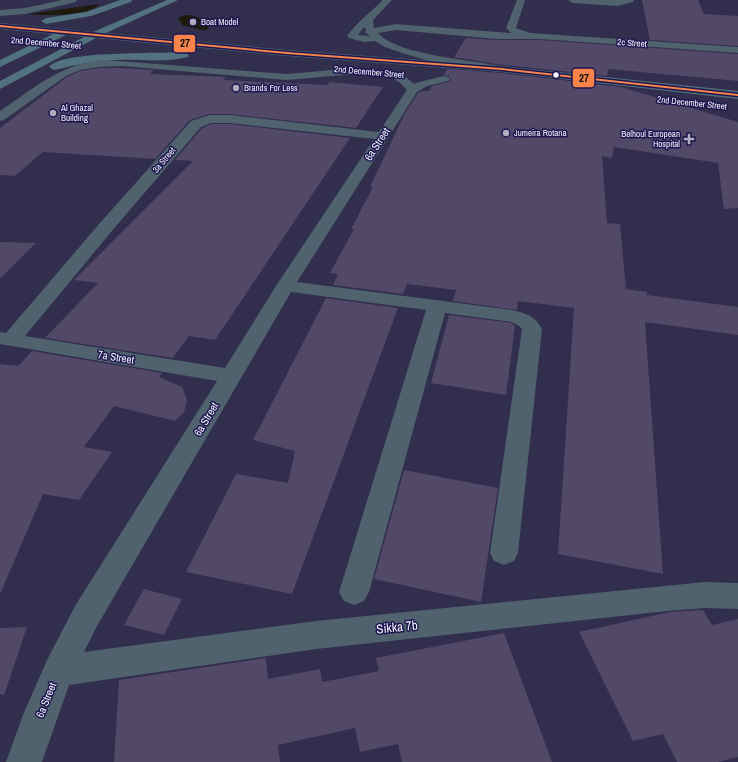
<svg xmlns="http://www.w3.org/2000/svg" width="738" height="762" viewBox="0 0 738 762" font-family="'Archivo Narrow',sans-serif">
<rect width="100%" height="100%" fill="#312e4e"/>
<g fill="#1e1b0c">
<path d="M99,4C93,16 42,16 29,14Z"/>
<path d="M185,15C195,15 206,19 209,29L201,30L182,25L178,18Z"/>
</g>
<g fill="#524867">
<polygon points="642,0 698,0 704,14 738,16 738,46 650,40"/>
<polygon points="466,38 497,40 540,40 738,54 738,81 608,69 607,76 496,64 454,57"/>
<polygon points="99,68 122,68 154,70 150,74 226,77 223,80 327,85 330,82 383,87 356,128 230,114 210,114 190,120 155,159 43,152 15,176 0,175 0,128 67,77 80,71"/>
<polygon points="447,69 502,73 621,87 738,122 738,208 724,209 718,163 614,147 612,158 602,156 607,223 620,224 626,289 647,292 647,295 738,307 738,335 645,322 663,574 558,554 574,308 518,301 517,310 453,301 456,290 407,284 403,294 333,285 338,274 330,273 354,229 351,229 373,187 370,187 404,115 418,93 422,91 429,91 432,86 448,82 451,80 449,76 444,75"/>
<polygon points="211,124 230,124 350,138 215,340 189,336 173,358 45,338 98,283 74,280 193,161 175,160 202,128"/>
<polygon points="0,242 36,243 0,279"/>
<polygon points="326,298 398,308 292,594 186,572 236,474 288,483 295,451 253,440"/>
<polygon points="449,315 511,323 515,326 506,395 431,383"/>
<polygon points="32,351 162,373 159,377 182,387 187,400 184,412 175,421 114,406 84,447 112,452 79,500 43,494 0,594 0,364 18,366"/>
<polygon points="404,470 498,488 481,602 374,579"/>
<polygon points="144,589 182,599 164,635 124,625"/>
<polygon points="703,610 712,625 738,619 738,757 718,762 677,762 663,734 633,741 579,632 670,612"/>
<polygon points="27,627 4,695 0,694 0,628"/>
<polygon points="504,633 552,762 402,762 398,744 360,752 355,728 278,745 280,762 114,762 119,680 266,658 268,679 320,669 322,682 379,671 376,658"/>
</g>
<g fill="none" stroke-linecap="round" stroke-linejoin="round">
<g fill="#4f626d" fill-rule="evenodd">
<polygon points="62,0 77,0 76,2 25,14 0,16 0,10 25,8"/>
<path d="M383,0H392L373,20L374,28L396,24L511,33L506,28L517,0H525L516,28L530,33L738,47V53L540,39H497L396,30L378,33C399,56 472,59 503,67L504,69L499,72L426,60L402,53L385,47L375,41L364,42L349,38L347,36C357,22 371,12 383,0ZM364,27L366,30L365,32L370,36L358,35Z"/>
<polygon points="568,0 634,0 633,2 618,6 572,3"/>
<path d="M106,60L286,74L357,68L362,71L357,74L286,80L122,66L99,67L80,70L66,76L4,120L0,121V111C36,87 61,63 106,60Z"/>
<path d="M392,71L407,78L414,84L419,82L444,76L448,77L450,79L448,81L427,86L417,92L297,282L512,310C526,313 535,316 542,329L518,553L514,561L504,565L494,561L490,553L522,329L519,326L511,322L445,313L369,592L364,601L354,605L344,601L339,592L426,310L291,292L97,626L84,652L316,621L705,582L738,583V609L705,608L667,611L316,649L69,685L42,762H6L23,715L47,660L75,606L217,381L0,344V332L6,333L99,224L191,121L210,115H230L379,132L407,90L399,82L386,74L388,72ZM211,123H230L374,139L276,286L225,368L25,336L111,232L201,127Z"/>
</g>
<g fill="#52727f" fill-rule="evenodd">
<polygon points="120,0 132,0 131,2 91,16 46,24 41,21 46,18 86,12"/>
<polygon points="167,0 178,0 106,33 287,50 502,66 738,91 738,99 502,72 287,56 96,38 0,89 0,81 84,37 66,35 0,67 0,60 53,34 0,29 0,23 93,32"/>
<path d="M184,52L189,55L188,57C165,63 140,59 117,60C93,60 77,65 54,70L49,67C62,50 160,54 184,52Z"/>
</g>
<g stroke="#1d1650" stroke-width="3">
<polygon id="bus-1" points="0,25 287,52 502,68 738,94 738,96 502,70 287,54 0,27"/>
</g>
<use href="#bus-1" fill="#f8844c" fill-rule="evenodd"/>
</g>
<g fill="#afaebe" stroke="#1d1650" stroke-width="1.5">
<circle cx="193" cy="22" r="4"/>
<circle cx="236" cy="88" r="4"/>
<circle cx="53" cy="113" r="4"/>
<circle cx="506" cy="133" r="4"/>
<path d="M687 133h4v4h4v4h-4v4h-4v-4h-4v-4h4z"/>
</g>
<circle fill="#f3f3fb" stroke="#1d1650" stroke-width="1.5" cx="556" cy="75" r="3.5"/>
<g text-anchor="middle" dominant-baseline="central" stroke-width="3" stroke-linejoin="round" paint-order="stroke">
<g font-size="9" fill="#f3f3fb" stroke="#1d1650" text-anchor="start">
<text x="201" y="22">Boat Model</text>
<text x="244" y="88">Brands For Less</text>
<text x="61" y="108">Al Ghazal<tspan x="61" dy="10">Building</tspan></text>
<text x="514" y="133">Jumeira Rotana</text>
<text x="680" y="134" text-anchor="end">Belhoul European<tspan x="680" dy="10">Hospital</tspan></text>
</g>
<g font-size="9" fill="#f3f3fb" stroke="#1d1650">
<text transform="translate(46 43) rotate(5)">2nd December Street</text>
<text transform="translate(632 43) rotate(4)">2c Street</text>
<text transform="translate(369 72) rotate(5)">2nd December Street</text>
<text transform="translate(692 103) rotate(6)">2nd December Street</text>
<text transform="translate(164 160) rotate(-50)">3a Street</text>
</g>
<g font-size="11" fill="#f3f3fb" stroke="#1d1650">
<text transform="translate(377 144) rotate(-57)">6a Street</text>
<text transform="translate(116 357) rotate(9)">7a Street</text>
<text transform="translate(206 419) rotate(-59)">6a Street</text>
<text transform="translate(46 700) rotate(-68)">6a Street</text>
</g>
<g font-size="13" fill="#f3f3fb" stroke="#1d1650">
<text transform="translate(397 627) rotate(-6)">Sikka 7b</text>
</g>
</g>
<g stroke="#1d1650" stroke-width="1.5">
<rect x="173" y="34" width="23" height="19" rx="4" fill="#f8844c"/>
<rect x="572" y="68" width="23" height="20" rx="4" fill="#f8844c"/>
</g>
<g font-size="11" text-anchor="middle" font-weight="bold" fill="#111">
<text x="185" y="47">27</text>
<text x="584" y="82">27</text>
</g>
</svg>
